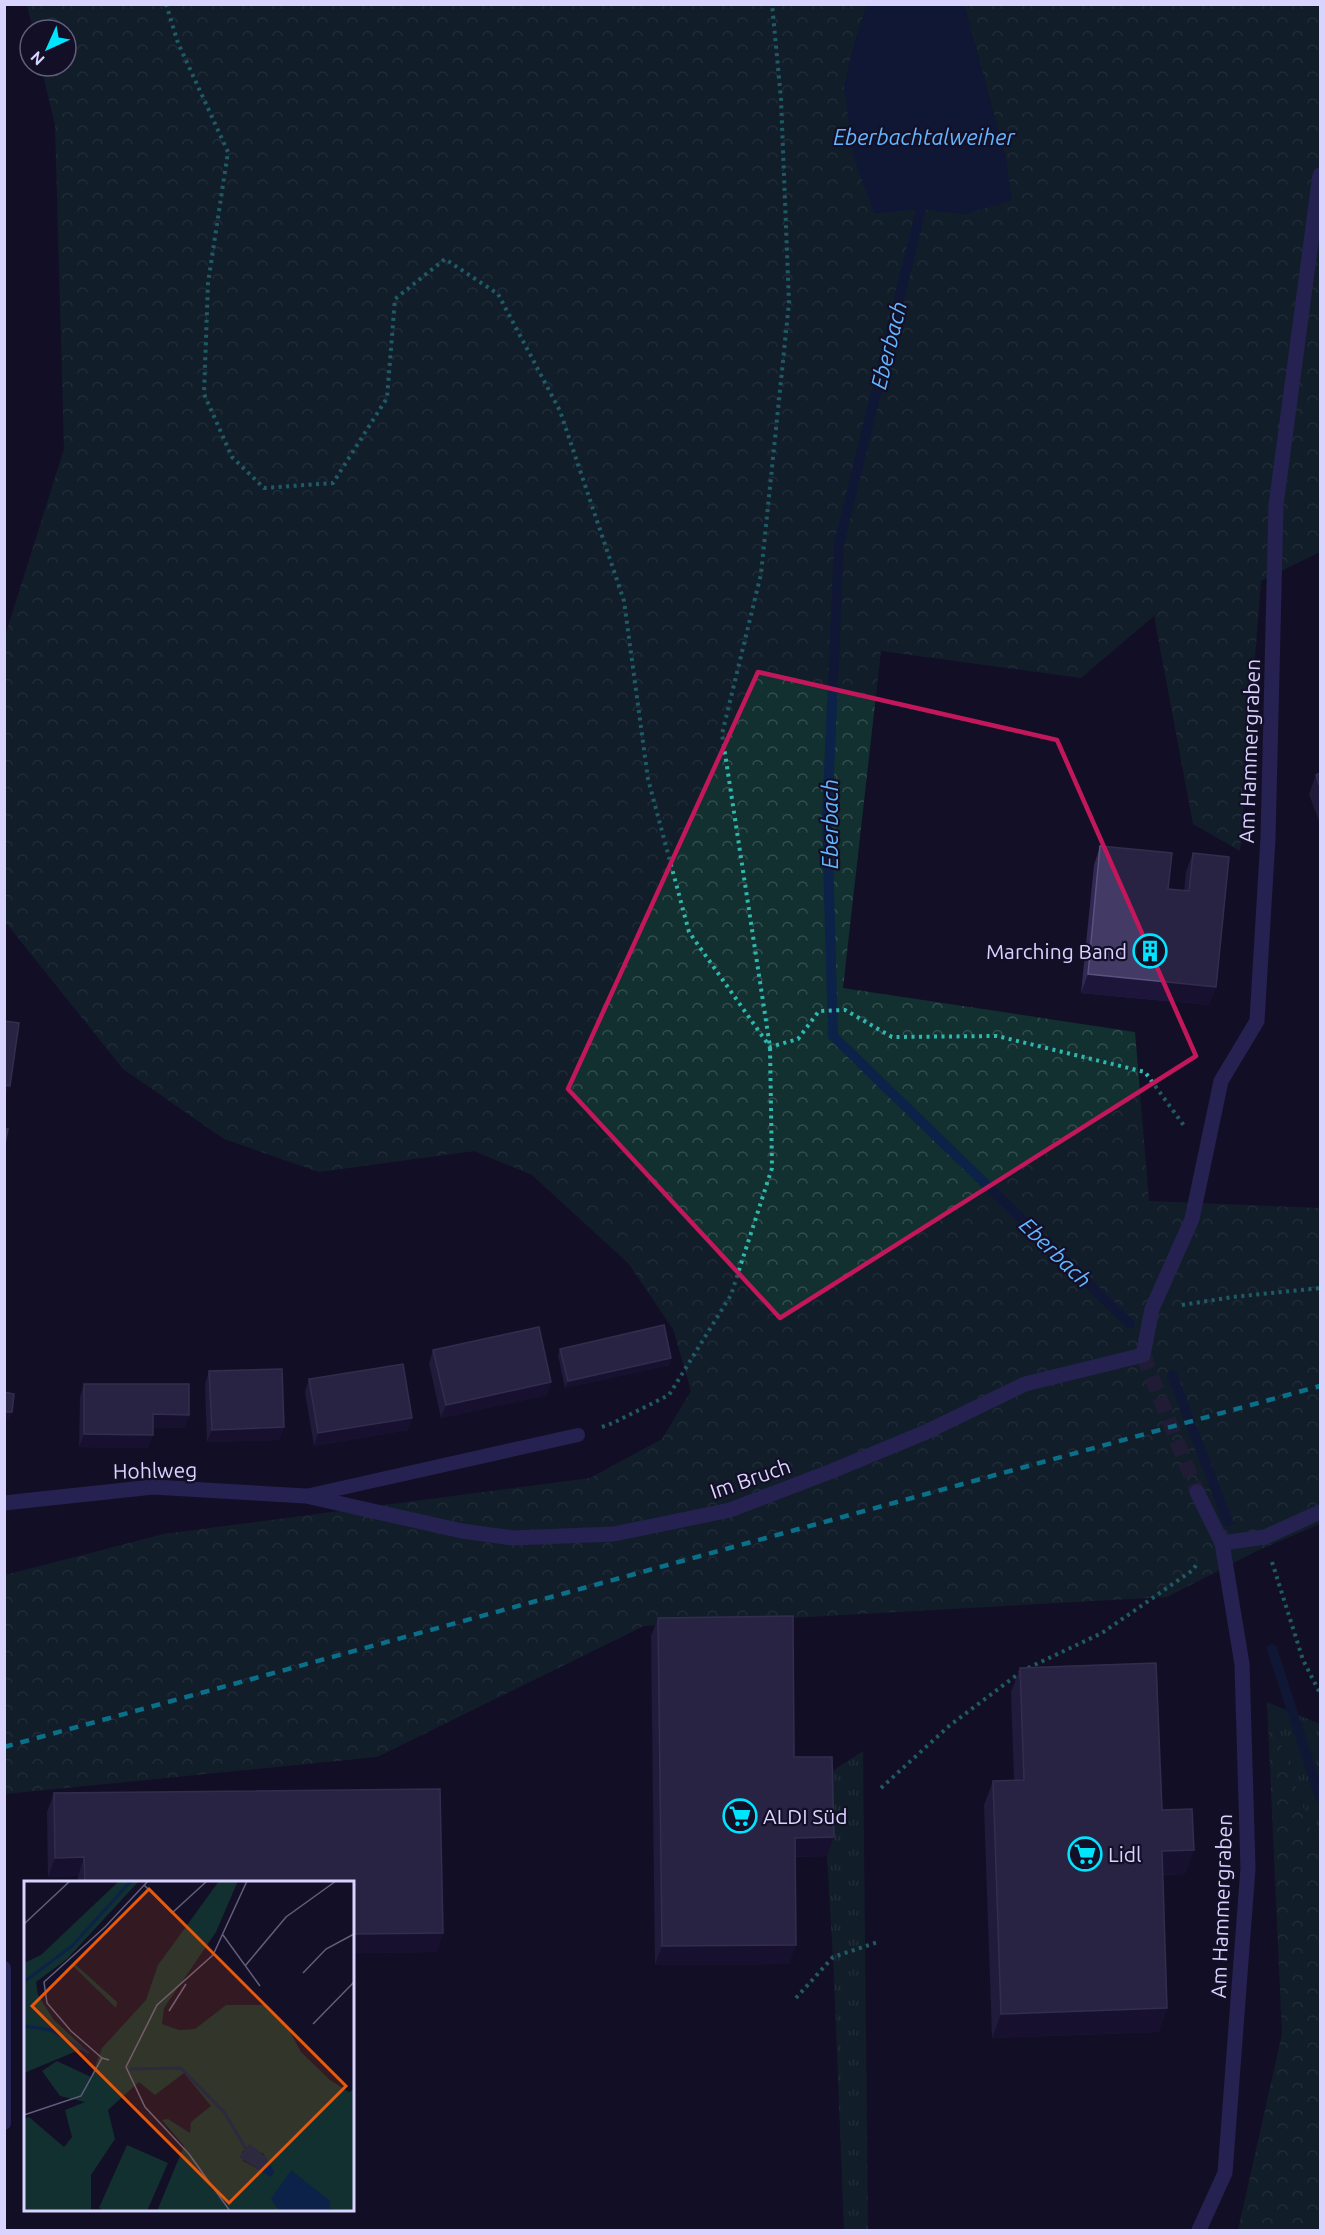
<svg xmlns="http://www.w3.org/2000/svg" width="1325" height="2235" viewBox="0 0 1325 2235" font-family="Ubuntu,sans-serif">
<defs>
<pattern id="grass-tufts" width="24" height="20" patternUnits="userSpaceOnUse" patternTransform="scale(1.5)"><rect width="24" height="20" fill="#12302f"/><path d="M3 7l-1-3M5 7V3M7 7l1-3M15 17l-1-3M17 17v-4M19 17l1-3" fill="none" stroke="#344d4e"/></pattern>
<pattern id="forest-crowns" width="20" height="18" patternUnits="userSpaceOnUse" patternTransform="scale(1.5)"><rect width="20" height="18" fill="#12302f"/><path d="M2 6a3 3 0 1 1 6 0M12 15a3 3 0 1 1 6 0" fill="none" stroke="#344d4e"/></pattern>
</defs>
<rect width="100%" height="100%" fill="#130f26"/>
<g fill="url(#grass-tufts)">
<polygon points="1267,1702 1320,1724 1320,1857"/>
<polygon points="863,1751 868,2230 844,2230 834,1977 827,1856 825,1776"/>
</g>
<g fill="url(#forest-crowns)">
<polygon points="27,5 867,5 853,49 844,88 874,213 921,209 966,214 1006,159 964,5 1320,5 1320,552 1261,581 1240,851 1193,824 1154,616 1081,678 881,651 843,988 1135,1032 1149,1201 1320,1208 1320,1524 1259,1550 1167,1597 644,1626 377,1757 5,1794 5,1575 164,1534 590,1478 662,1439 691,1391 673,1329 628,1263 532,1175 474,1151 319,1172 224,1139 123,1069 6,923 5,636 64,449 55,125 41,66 66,66 66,30 33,30"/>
<polygon points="1267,1702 1320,1857 1320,2230 1238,2230 1282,2034"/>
</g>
<polygon fill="#0c2248" points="867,5 964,5 1006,159 1012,200 966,214 921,209 874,213 853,155 844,88 853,49"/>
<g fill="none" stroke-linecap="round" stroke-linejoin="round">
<g stroke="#0c2248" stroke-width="10">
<polyline points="921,209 839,544 827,818 833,1036 1130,1324"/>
<polyline points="1172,1375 1228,1522"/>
<polyline points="1272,1649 1320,1797"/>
</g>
<polyline stroke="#312d47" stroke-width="15" stroke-dasharray="15 8" stroke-linecap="butt" points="1143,1355 1197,1492"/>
<g stroke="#2fb8b0" stroke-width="4" stroke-dasharray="3 4.5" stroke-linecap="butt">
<polyline points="166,4 178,43 228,152 208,283 204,394 232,457 264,488 333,483 387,398 395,299 445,259 498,294 560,411 624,601 648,779 689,932 770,1047 798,1039 819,1011 845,1010 892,1037 997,1036 1145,1072 1185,1127"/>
<polyline points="1182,1305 1233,1297 1320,1288"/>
<polyline points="602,1427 613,1423 669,1395 731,1295 772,1168 770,1047 722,734 761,574 789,303 781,99 772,4"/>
<polyline points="1272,1562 1303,1660 1320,1693"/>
<polyline points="1028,1668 1102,1633 1193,1570 1198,1562"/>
<polyline points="881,1788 949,1726 1021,1672"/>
<polyline points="796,1998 833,1957 878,1942"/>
</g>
<g stroke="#3d3a85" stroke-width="14">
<polyline points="306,1496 578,1435"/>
<polyline points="4,1968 4,2123"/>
</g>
<g stroke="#3d3a85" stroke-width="15">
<polyline points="1197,1492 1222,1543 1265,1537 1320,1512"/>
<polyline points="4,1503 153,1487 306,1496 462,1531 513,1538 614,1534 730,1510 832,1471 926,1432 1025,1384 1143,1355 1152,1309 1192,1219 1221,1081 1257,1021 1268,838 1276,505 1320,175"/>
<polyline points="1199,2230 1225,2173 1248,1868 1242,1664 1222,1543"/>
</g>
<polyline stroke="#00e5ff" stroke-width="4.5" stroke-dasharray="9 8" stroke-linecap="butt" points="4,1747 1320,1386"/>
</g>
<g fill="#312854">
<polygon points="1320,773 1320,824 1309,794 1316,775"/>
<polygon points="1100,846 1168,889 1184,891 1186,872 1193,853 1216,987 1209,1005 1081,993 1094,865"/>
<polygon points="560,1349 671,1358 669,1365 565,1388 558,1355"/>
<polygon points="433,1350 547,1395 441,1418 429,1363"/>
<polygon points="209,1371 284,1427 279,1440 207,1442 205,1384"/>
<polygon points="309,1379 408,1430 314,1446 305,1392"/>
<polygon points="84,1384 189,1415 184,1428 153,1427 148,1448 79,1447 80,1397"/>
<polygon points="658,1618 794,1757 834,1837 827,1856 795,1857 789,1964 655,1965 651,1636"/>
<polygon points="1020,1668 1162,1810 1185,1874 1163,1875 1159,2032 992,2038 984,1805 993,1781 1014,1780 1011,1692"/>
<polygon points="440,1789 443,1933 436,1952 352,1953 352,1882 78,1882 78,1876 48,1877 47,1812 54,1793"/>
</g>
<g fill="#1d163a">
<polygon points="1088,974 1216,987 1209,1005 1081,993"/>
<polygon points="4,1085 10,1086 5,1099 4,1099"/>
<polygon points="671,1358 669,1365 565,1388 568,1381"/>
<polygon points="551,1382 547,1395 441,1418 446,1405"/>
<polygon points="4,1412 12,1412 9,1419 4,1418"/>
<polygon points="153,1414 189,1415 184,1428 148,1427"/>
<polygon points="412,1418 408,1430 314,1446 318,1433"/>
<polygon points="284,1427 279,1440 207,1442 212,1430"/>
<polygon points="84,1434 153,1435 148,1448 79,1447"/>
<polygon points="834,1837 827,1856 788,1857 795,1838"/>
<polygon points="1194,1850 1185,1874 1153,1875 1162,1851"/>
<polygon points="84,1857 78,1876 48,1877 55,1858"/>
<polygon points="443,1933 436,1952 352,1953 352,1934"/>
<polygon points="796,1945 789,1964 655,1965 662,1946"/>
<polygon points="1167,2008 1159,2032 992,2038 1001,2014"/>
</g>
<g fill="#433a66" stroke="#5a527e" stroke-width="1.5">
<polygon points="1320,773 1320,787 1316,775"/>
<polygon points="1100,846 1172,853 1168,889 1189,891 1193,853 1229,857 1216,987 1088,974"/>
<polygon points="4,1021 19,1023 10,1086 4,1085"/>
<polygon points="4,1129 8,1129 4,1149"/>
<polygon points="664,1325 671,1358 568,1381 560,1349"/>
<polygon points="539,1327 551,1382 446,1405 433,1350"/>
<polygon points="403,1364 412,1418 318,1433 309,1379"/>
<polygon points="282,1369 284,1427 212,1430 209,1371"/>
<polygon points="84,1384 189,1384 189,1415 153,1414 153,1435 84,1434"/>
<polygon points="4,1392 14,1394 12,1412 4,1412"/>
<polygon points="793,1616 794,1757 832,1757 834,1837 795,1838 796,1945 662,1946 658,1618"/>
<polygon points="1156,1663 1162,1810 1192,1809 1194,1850 1162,1851 1167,2008 1001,2014 993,1781 1024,1780 1020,1668"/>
<polygon points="440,1789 443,1933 352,1934 352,1882 85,1882 84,1857 55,1858 54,1793"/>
</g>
<path d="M0 0H1325V2235H0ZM758,672L1057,740L1196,1056L780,1318L568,1089Z" fill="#130f26" fill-opacity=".55" fill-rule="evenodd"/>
<path fill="none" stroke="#c2185b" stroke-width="4.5" stroke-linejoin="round" d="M758,672L1057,740L1196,1056L780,1318L568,1089Z"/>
<defs>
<g id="building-ring" transform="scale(1.725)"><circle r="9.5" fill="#130f26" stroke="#00e5ff" stroke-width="1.5"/><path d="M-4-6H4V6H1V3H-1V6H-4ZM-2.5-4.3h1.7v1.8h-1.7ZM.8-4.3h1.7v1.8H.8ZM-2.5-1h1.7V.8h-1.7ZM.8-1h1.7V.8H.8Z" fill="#00e5ff"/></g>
<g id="supermarket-ring" transform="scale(1.725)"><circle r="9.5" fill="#130f26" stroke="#00e5ff" stroke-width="1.5"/><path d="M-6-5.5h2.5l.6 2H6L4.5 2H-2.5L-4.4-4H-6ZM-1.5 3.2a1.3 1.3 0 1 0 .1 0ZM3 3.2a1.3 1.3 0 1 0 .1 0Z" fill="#00e5ff"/></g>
</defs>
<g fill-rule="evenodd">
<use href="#building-ring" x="1150" y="951"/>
<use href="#supermarket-ring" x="740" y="1816"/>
<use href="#supermarket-ring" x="1085" y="1854"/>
</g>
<g text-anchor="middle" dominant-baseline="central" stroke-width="4.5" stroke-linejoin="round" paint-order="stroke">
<g font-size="21" fill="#d9d4ff" stroke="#130f26">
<text transform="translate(1249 751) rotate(-88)">Am Hammergraben</text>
<text transform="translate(155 1470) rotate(-1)">Hohlweg</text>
<text transform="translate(750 1478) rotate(-19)">Im Bruch</text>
<text transform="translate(1221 1906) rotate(-88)">Am Hammergraben</text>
</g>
<g font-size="21" fill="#d9d4ff" stroke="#130f26" text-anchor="start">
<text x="1127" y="951" text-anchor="end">Marching Band</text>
<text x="763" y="1816">ALDI Süd</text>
<text x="1108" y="1854">Lidl</text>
</g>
<g font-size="22" font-style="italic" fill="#62b6ff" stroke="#130f26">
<text x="924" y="136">Eberbachtalweiher</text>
<text transform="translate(888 345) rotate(-76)">Eberbach</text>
<text transform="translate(829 824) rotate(-90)">Eberbach</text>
<text transform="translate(1056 1252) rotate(44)">Eberbach</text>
</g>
</g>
<g transform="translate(24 1881)">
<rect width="330" height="330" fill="#130f26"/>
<path d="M51,83L93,121L92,127L48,84ZM0,137L60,167L0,192Z" fill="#12302f"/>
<path d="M95,0H115L43,78L12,101L14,114L30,139L60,167L0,138V82L17,74ZM195,0H214L192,51L140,127L138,143L155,149L171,148L202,124H240L265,149L277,171L306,199L325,211L330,208V330L251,324L258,330H133L160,265L138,239L144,238L166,252L167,241L187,225L160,192L131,214L115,201L84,229L91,258L67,294V330H0V238L5,236L40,266L48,256L41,229L61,221L36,215L18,190L33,180L67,196L78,167L122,119L134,84ZM222,268L239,272L250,291L247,295L219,280L218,271Z" fill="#12302f" fill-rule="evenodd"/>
<path d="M103,264L144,282L123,330H81L75,327Z" fill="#12302f"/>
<path d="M226,263L242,276L250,291L247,296L215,276ZM267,289L306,320V330H258L251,324L247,318Z" fill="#0c2248"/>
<path fill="none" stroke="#0c2248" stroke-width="3" d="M0,101L48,65L107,0M0,145L27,149L65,172M106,188L157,187L200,231L222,268"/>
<path fill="none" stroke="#625e7d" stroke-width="1.5" d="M120,4L148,32L183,0M0,43L46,0M199,54L236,105M221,85L262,36L312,0M279,92L302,68L330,53M145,130L162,103M289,143L330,101M78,177L47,150L23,122L20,101L81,46L124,0M0,234L57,215L78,177L85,179M206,330L165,273L121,226L102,186L133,124L189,74L223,0"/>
<path fill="#e8590c" fill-opacity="0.15" stroke="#e8590c" stroke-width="3" d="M125,8L322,205L205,322L8,125Z"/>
<rect width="330" height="330" fill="none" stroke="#d9d4ff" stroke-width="3"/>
</g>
<rect width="1325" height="2235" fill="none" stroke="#d9d4ff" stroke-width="12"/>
<g transform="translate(48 48) rotate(225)"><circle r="28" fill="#130f26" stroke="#625e7d" stroke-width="1.5"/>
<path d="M0-4.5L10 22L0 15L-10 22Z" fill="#00e5ff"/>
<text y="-9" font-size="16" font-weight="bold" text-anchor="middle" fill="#d9d4ff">N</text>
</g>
</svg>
